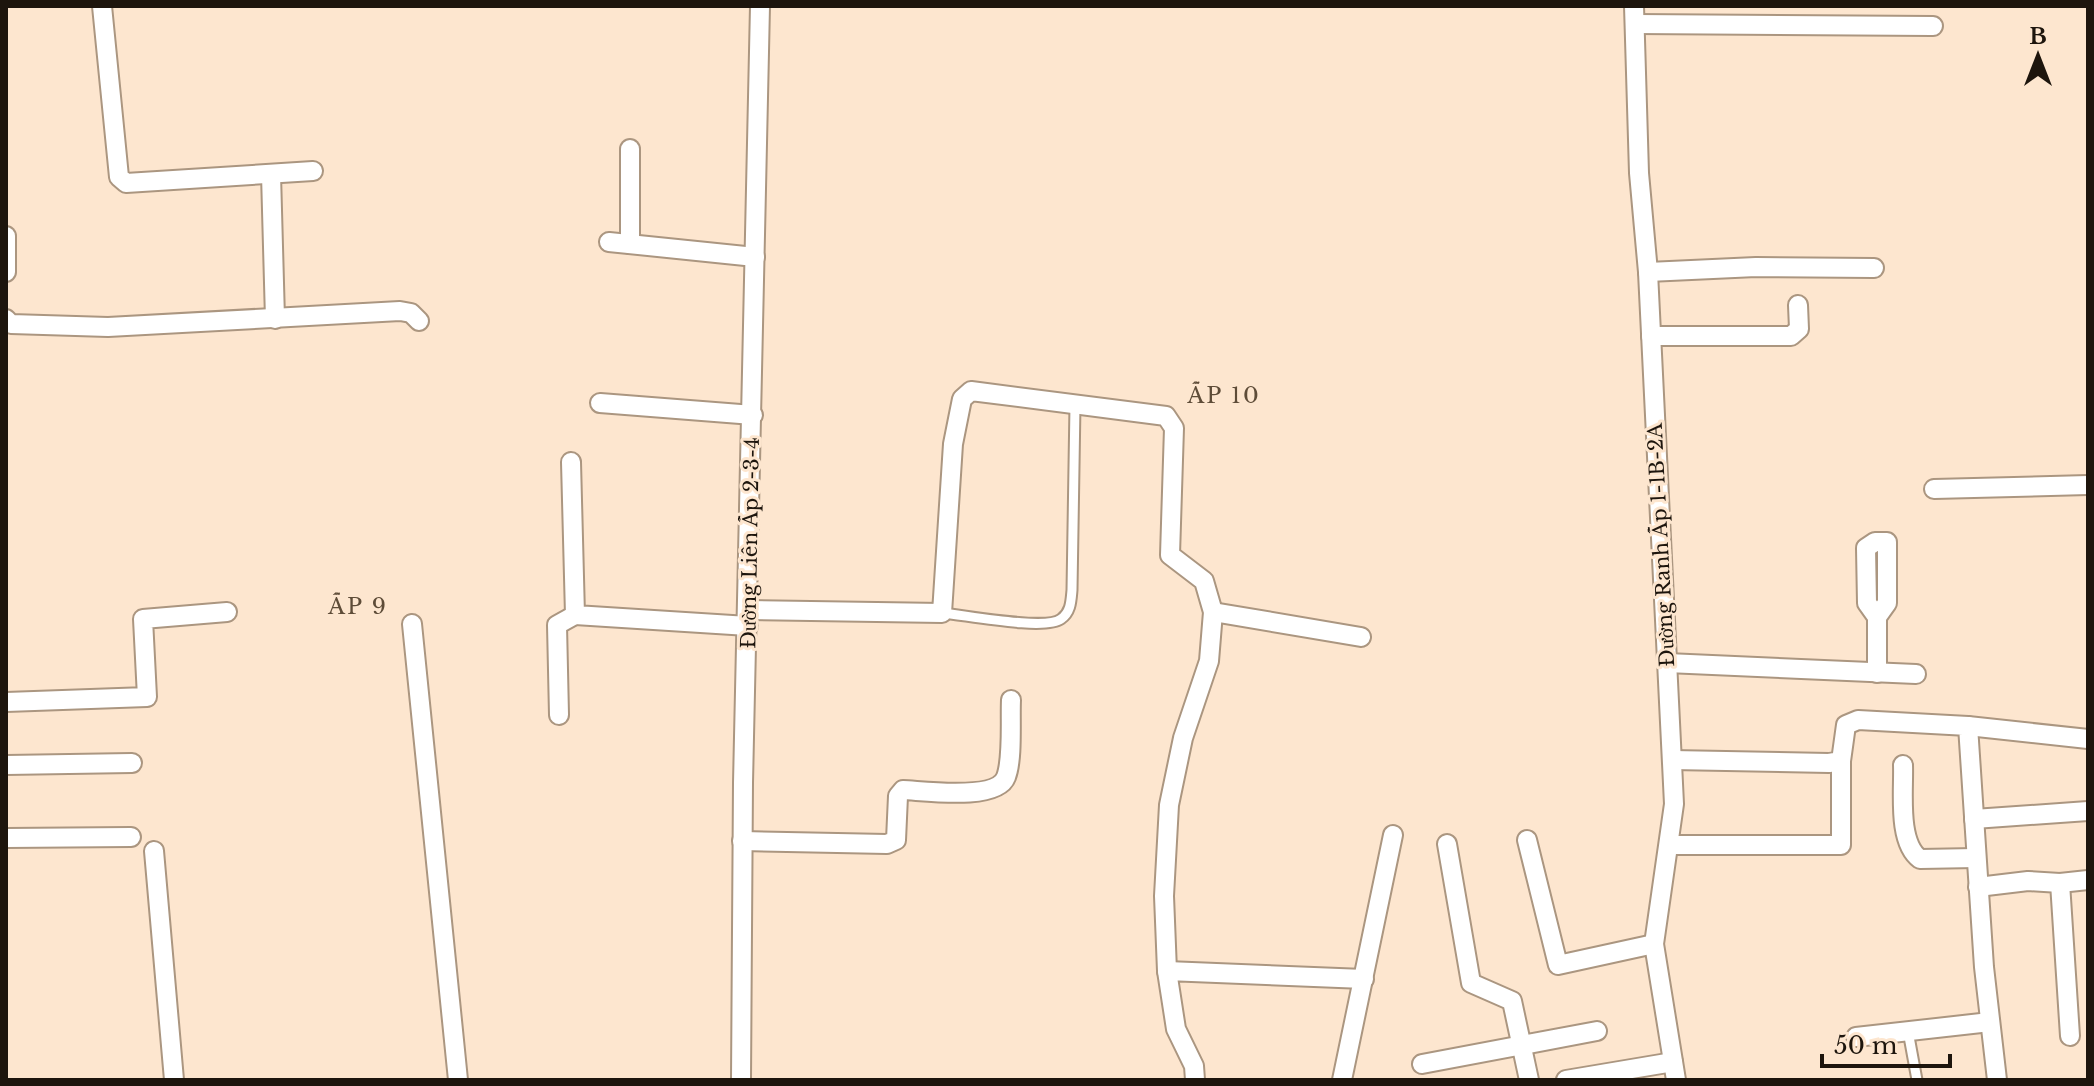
<svg xmlns="http://www.w3.org/2000/svg" width="2094" height="1086" viewBox="0 0 2094 1086" font-family="'Libre Baskerville',serif">
<rect width="100%" height="100%" fill="#fde6cf"/>
<g fill="none" stroke-linecap="round" stroke-linejoin="round">
<g stroke="#ab9680" stroke-width="13">
<g id="service">
<path d="M942,613C965,615 1046,631 1061,619C1071,612 1071,601 1072,590L1075,405"/>
<polyline points="1908,1031 1917,1080"/>
</g>
</g>
<g stroke="#ab9680" stroke-width="22">
<g id="minor">
<polyline points="102,6 119,177 126,183 313,171"/>
<polyline points="1634,6 1639,173 1648,272 1674,804 1654,944 1676,1080"/>
<polyline points="1635,24 1933,26"/>
<polyline points="271,174 275,319"/>
<polyline points="6,236 6,272"/>
<polyline points="609,242 755,257"/>
<polyline points="630,244 630,149"/>
<polyline points="1648,272 1756,267 1874,268"/>
<polyline points="6,319 11,324 108,327 400,311 411,313 419,321"/>
<polyline points="1651,336 1791,336 1799,329 1798,305"/>
<polyline points="600,403 753,415"/>
<polyline points="571,462 575,615 748,626"/>
<polyline points="1934,489 2088,485"/>
<polyline points="748,610 942,613 953,444 962,399 971,391 1166,416 1174,428 1170,555 1204,581 1213,612 1209,661 1183,738 1169,805 1164,896 1167,971"/>
<polyline points="1213,612 1361,637"/>
<polyline points="412,624 458,1080"/>
<polyline points="1667,663 1916,674"/>
<polyline points="1877,673 1877,617 1867,603 1866,548 1875,542 1887,542 1887,603 1877,617"/>
<polyline points="6,702 147,697 143,619 227,612"/>
<polyline points="559,715 557,625 575,615"/>
<polyline points="1968,726 2088,739"/>
<polyline points="1672,760 1829,763 1841,761 1846,725 1858,720 1968,726 1984,967 1997,1080"/>
<polyline points="6,765 132,763"/>
<path d="M1903,765C1904,791 1897,842 1920,859L1976,858"/>
<polyline points="1974,819 2088,811"/>
<polyline points="6,838 131,837"/>
<polyline points="1527,840 1558,965 1654,944"/>
<path d="M742,841L887,844L896,840L898,796L903,790C926,791 997,801 1006,777C1013,759 1010,720 1011,700"/>
<polyline points="1447,844 1471,983 1512,1001 1529,1080"/>
<polyline points="1670,845 1841,845 1841,761"/>
<polyline points="154,851 174,1080"/>
<polyline points="2060,883 2088,880"/>
<polyline points="1978,887 2028,881 2060,883 2070,1036"/>
<polyline points="1856,1037 1990,1022"/>
<polyline points="1422,1064 1597,1031"/>
<polyline points="741,1080 743,783 760,6"/>
<polyline points="1195,1080 1194,1066 1176,1029 1167,971 1364,979"/>
<polyline points="1342,1080 1393,835"/>
<polyline points="1566,1080 1673,1062"/>
</g>
</g>
<use href="#service" stroke="#fff" stroke-width="9"/>
<use href="#minor" stroke="#fff" stroke-width="18"/>
</g>
<g text-anchor="middle" dominant-baseline="central" stroke-width="6" stroke-linejoin="round" paint-order="stroke">
<g font-size="20" fill="#1d150d" stroke="#fde6cf">
<text transform="translate(750 543) rotate(-89)">Đường Liên Ấp 2-3-4</text>
<text transform="translate(1661 545) rotate(-93)">Đường Ranh Ấp 1-1B-2A</text>
</g>
<g font-size="22" letter-spacing="2" fill="#5e4c38" stroke="#fde6cf">
<text x="1224" y="395">ẤP 10</text>
<text x="358" y="606">ẤP 9</text>
</g>
</g>
<rect width="2094" height="1086" fill="none" stroke="#1d150d" stroke-width="16"/>
<g transform="translate(2038 56)" stroke="#fde6cf" stroke-width="6" paint-order="stroke">
<path d="M0-6L14 30L0 20L-14 30Z" fill="#1d150d"/>
<text y="-12" font-size="22" font-weight="bold" text-anchor="middle" fill="#1d150d">B</text>
</g>
<path d="M1822 1054v12h128v-12" fill="none" stroke="#1d150d" stroke-width="4"/>
<text x="1834" y="1054" font-size="24" fill="#1d150d" stroke="#fde6cf" stroke-width="6" paint-order="stroke">50 m</text>
</svg>
